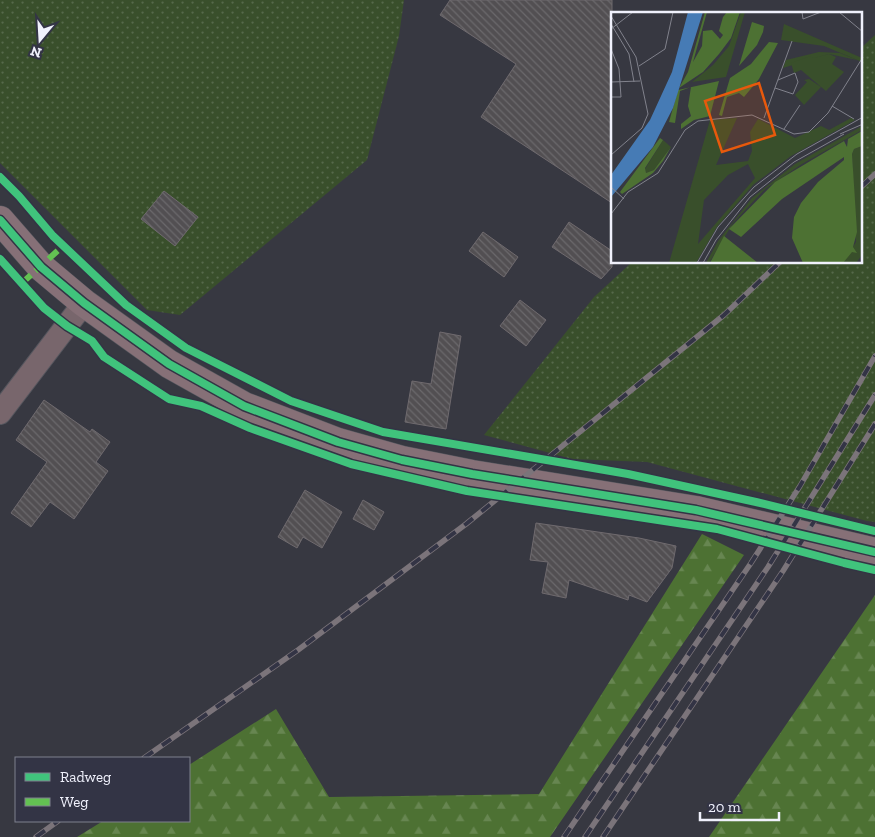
<svg xmlns="http://www.w3.org/2000/svg" width="875" height="837" viewBox="0 0 875 837" font-family="'Zilla Slab',serif">
<defs>
<pattern id="grass-dots" width="8" height="8" patternUnits="userSpaceOnUse" patternTransform="scale(1.25)"><rect width="8" height="8" fill="#394f2b"/><path d="M2 2h.1M6 6h.1" fill="none" stroke="#56694b" stroke-width="1.8" stroke-linecap="round"/></pattern>
<pattern id="forest-firs" width="22" height="20" patternUnits="userSpaceOnUse" patternTransform="scale(1.25)"><rect width="22" height="20" fill="#4d7133"/><path d="M5 1l3.5 6h-7zM16 11l3.5 6h-7z" fill="#678651"/></pattern>
<pattern id="building-back-hatch" width="6" height="6" patternUnits="userSpaceOnUse" patternTransform="scale(1.25)"><rect width="6" height="6" fill="#524f52"/><path d="M-1 5l2 2M0 0l6 6M5-1l2 2" fill="none" stroke="#6b696c"/></pattern>
</defs>
<rect width="100%" height="100%" fill="#373841"/>
<g fill="url(#grass-dots)">
<polygon points="0,0 404,0 399,36 367,160 180,315 147,310 0,163"/>
<polygon points="875,35 875,522 867,521 647,462 572,459 484,435 594,297 631,263 861,262 861,48"/>
</g>
<g fill="url(#forest-firs)">
<polygon points="702,534 744,555 550,837 77,837 103,821 189,821 189,765 276,709 329,797 539,794"/>
<polygon points="875,595 875,837 709,837"/>
</g>
<g fill="url(#building-back-hatch)" stroke="#6f6a6e">
<polygon points="450,0 612,0 612,203 481,117 516,64 440,15"/>
<polygon points="164,191 198,217 175,246 141,219"/>
<polygon points="569,222 612,251 612,267 601,279 552,247"/>
<polygon points="483,232 518,257 504,277 469,251"/>
<polygon points="520,300 546,320 526,346 500,326"/>
<polygon points="440,332 461,336 446,429 405,422 412,381 431,384"/>
<polygon points="44,400 90,432 92,429 110,442 96,462 108,471 74,519 50,502 31,527 11,513 47,462 16,440"/>
<polygon points="305,490 342,512 322,548 303,537 297,548 278,537"/>
<polygon points="363,500 384,512 374,530 353,519"/>
<polygon points="536,523 639,538 676,546 672,568 647,602 629,595 628,600 569,580 566,598 542,593 548,562 530,560"/>
</g>
<g fill="none" stroke-linecap="round" stroke-linejoin="round">
<g stroke="#55565e" stroke-width="24">
<polyline id="street" points="0,413 84,303"/>
</g>
<g stroke="#55565e" stroke-width="29">
<polyline id="secondary" points="0,220 41,267 84,303 169,364 244,406 338,442 402,460 472,474 696,510 875,552"/>
</g>
<use href="#street" stroke="#78666c" stroke-width="22"/>
<use href="#secondary" stroke="#867077" stroke-width="28"/>
<g stroke="#7b747a" stroke-width="5.5">
<g id="rail">
<polyline points="861,187 875,174"/>
<polyline points="144,758 298,650 466,524 724,315 780,262"/>
<polyline points="36,837 58,821"/>
<polyline points="564,837 751,563 800,486 875,356"/>
<polyline points="585,837 768,567 875,395"/>
<polyline points="603,837 783,571 875,424"/>
</g>
</g>
<use href="#rail" stroke="#333445" stroke-width="4" stroke-dasharray="11" stroke-linecap="butt"/>
<polyline stroke="#63c152" stroke-width="6" stroke-dasharray="12 6" stroke-linecap="butt" points="22,283 63,246"/>
<g stroke="#333445" stroke-width="11">
<g id="cycleway">
<polyline points="0,177 19,196 53,236 126,305 186,348 291,401 383,432 628,474 756,502 875,531"/>
<polyline points="0,220 41,267 84,303 169,364 244,406 338,442 402,460 472,474 696,510 875,552"/>
<polyline points="0,259 44,308 67,326 92,341 104,357 169,399 201,406 250,428 351,464 467,491 717,529 844,563 875,570"/>
</g>
</g>
<use href="#cycleway" stroke="#40c37c" stroke-width="8"/>
</g>
<g transform="translate(611 12)">
<rect width="251" height="251" fill="#373841"/>
<path d="M130,0H134L115,65L81,70L102,53L118,34ZM173,12L251,46V50L213,34L170,28ZM126,106L105,153L137,149L141,139L139,120L147,107L184,126L210,114L218,118L240,106L244,108L180,144L142,173L106,215L85,251H58L99,108ZM137,152L144,166L87,232L93,188L117,163ZM251,114V118L191,152L154,177L122,211L98,251H95L107,229L141,186L184,152ZM52,128L60,135L43,158L35,161L34,157ZM251,134V243L245,251H232L245,230L241,142L243,137Z" fill="#394f2b" fill-rule="evenodd"/>
<path d="M94,0H96L82,50L91,34L92,19L101,18L109,27L112,23L108,19L112,5L116,0H129L120,26L108,42L92,60L68,76L77,60ZM141,10L153,14L152,20L146,33L128,54ZM158,30L167,31L148,67L133,85L128,81L116,85L111,104L108,103L119,66L140,52ZM108,69L99,104L83,108L70,117V112L80,104L77,94L80,75L69,79L64,111L58,110L67,78ZM251,119V134L243,137L241,142L246,220L242,235L246,241L241,240L232,251H192L181,226L183,205L190,191L207,170L233,148V145L171,187L130,225L118,217L164,170L233,129L236,135L237,127ZM49,126L52,128L34,156L35,161L43,158L60,135L52,149L42,161L11,182L9,180ZM113,224L147,251H99Z" fill="#4d7133"/>
<path d="M208,40L229,41L246,48L218,42L172,56L175,48Z" fill="#394f2b"/>
<path d="M218,42L225,45L221,52L233,60L215,79L190,58L183,61L180,51L200,44L203,46ZM198,67L210,75L193,93L184,83L196,70L193,68Z" fill="#394f2b"/>
<path d="M77,0H92L62,96L42,135L0,185V163L39,108L61,60Z" fill="#467bb5"/>
<path fill="none" stroke="#81828c" stroke-width="1" d="M191,0L192,7L210,0M228,0L252,20M0,4L25,45L37,102L31,116L0,143M0,12L18,42L23,70M0,17L22,0M0,37L8,57L10,85H0M28,54L54,37L62,0M0,70L29,69M164,76L182,82L187,70L184,61L167,68M221,94L243,107M153,106L181,29M173,117L189,93M229,122L252,112M0,175L13,187M0,202L17,180L47,161L74,118L87,109L141,103L183,122L198,120L217,101L252,45M86,251L107,215L143,175L186,142L252,105M92,251L105,228L139,185L183,150L233,122"/>
<path fill="#e8590c" fill-opacity="0.15" stroke="#e8590c" stroke-width="2.5" d="M148,71L164,123L111,140L94,89Z"/>
<rect width="251" height="251" fill="none" stroke="#f0f1fc" stroke-width="2.5"/>
</g>
<rect x="15" y="757" width="175" height="65" fill="#333445" stroke="#7f808e"/>
<rect x="25" y="773" width="25" height="8" fill="#40c37c" stroke="#7f808e"/>
<text x="60" y="782" font-size="15" fill="#f0f1fc">Radweg</text>
<rect x="25" y="798" width="25" height="8" fill="#63c152" stroke="#7f808e"/>
<text x="60" y="807" font-size="15" fill="#f0f1fc">Weg</text>
<g transform="translate(40 40) rotate(198)" stroke="#333445" stroke-width="4" paint-order="stroke">
<path d="M0-4L9 19L0 12L-9 19Z" fill="#f0f1fc"/>
<text y="-8" font-size="14" font-weight="bold" text-anchor="middle" fill="#f0f1fc">N</text>
</g>
<path d="M700 812v8h79v-8" fill="none" stroke="#f0f1fc" stroke-width="2.5"/>
<text x="708" y="812" font-size="15" fill="#f0f1fc" stroke="#333445" stroke-width="4" paint-order="stroke">20 m</text>
</svg>
